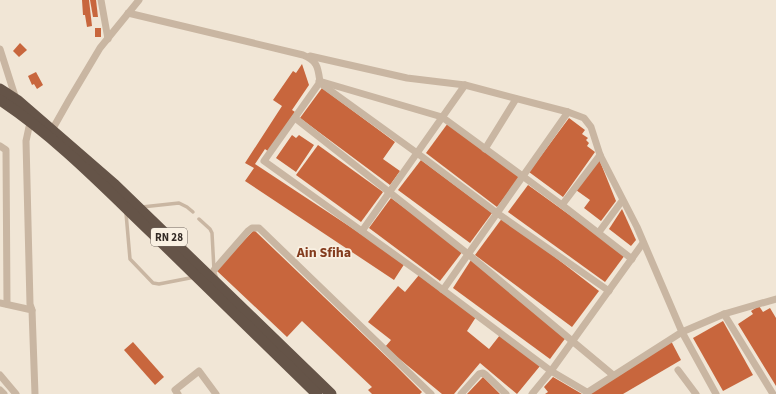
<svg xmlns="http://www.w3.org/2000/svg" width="776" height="394" viewBox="0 0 776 394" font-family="'Source Sans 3',sans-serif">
<rect width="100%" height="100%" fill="#f1e6d6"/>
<g fill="#c8663d">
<polygon points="82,0 89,0 92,26 87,27 85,15 83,15"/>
<polygon points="90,0 96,0 98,17 93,17"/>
<rect x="95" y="28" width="6" height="9"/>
<polygon points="20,43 27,50 19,57 13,51"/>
<polygon points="302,64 309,85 292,110 295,112 269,152 265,149 255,164 405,263 394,280 245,181 254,168 245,163 282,106 273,100 293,71 296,73"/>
<polygon points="36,72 43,85 37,89 34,84 32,85 28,76"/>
<polygon points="322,88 395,142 383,159 400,171 390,185 300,118"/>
<polygon points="569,118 585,130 582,134 588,138 586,140 589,143 587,146 595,152 563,197 529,172"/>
<polygon points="448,123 520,177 497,207 426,153"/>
<polygon points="292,135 296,138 299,135 314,145 296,172 276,158"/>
<polygon points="318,145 383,192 361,222 296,175"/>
<polygon points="599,159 616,201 601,221 584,208 590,200 576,190"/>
<polygon points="421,160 492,213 470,243 398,190"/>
<polygon points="528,185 625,255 605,282 508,212"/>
<polygon points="391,198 463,251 440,281 369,228"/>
<polygon points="622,209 636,240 631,246 609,229"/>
<polygon points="503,217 599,291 572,327 475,255"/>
<polygon points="254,230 394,364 422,392 420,394 372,394 368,390 372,387 302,321 287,337 216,270"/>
<polygon points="471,260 567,336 550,359 453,288"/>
<polygon points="419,275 476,317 467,331 489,349 500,335 540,366 517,394 480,363 454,394 442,394 385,347 391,340 368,322 398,286 405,292"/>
<polygon points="759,306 763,312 770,308 776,318 776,386 738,324 753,314 751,311"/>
<polygon points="723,321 753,375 723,391 693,338"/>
<polygon points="670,339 681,360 623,394 586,394"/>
<polygon points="133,342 164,377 155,385 124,350"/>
<polygon points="483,377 500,394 467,394"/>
<polygon points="553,377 582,394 545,394 548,392 544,387"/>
</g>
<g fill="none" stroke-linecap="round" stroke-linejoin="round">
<g stroke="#c9b6a2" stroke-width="3.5">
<polyline points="142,207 179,203 187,207 193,212"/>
<polyline points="126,213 130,259 153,283 159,284 195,277"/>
<polyline points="199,219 210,229 212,233 214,270 217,279"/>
</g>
<g stroke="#c9b6a2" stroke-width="7">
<polyline points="101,0 108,39"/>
<path d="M128,13L303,55C318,61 318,68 320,82L264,161L423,275L551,371L585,391L588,392L682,332L724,314L776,299"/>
<polyline points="0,49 16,99"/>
<polyline points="310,56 407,78 465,85 568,112 584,118 591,127 600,155 637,227 682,332 716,394"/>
<polyline points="319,81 442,117 562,205 632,259"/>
<polyline points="320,83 417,153 497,213 609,291"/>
<polyline points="295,118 468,254 613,375"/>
<polyline points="31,123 29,127 26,141 30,304 32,310"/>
<polyline points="52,130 69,100 100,48 139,0"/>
<polyline points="0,146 6,150 7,304"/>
<polyline points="485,149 516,99"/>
<polyline points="562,205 600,155"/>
<polyline points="362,231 465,85"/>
<polyline points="599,232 622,201"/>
<polyline points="214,270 248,231 252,228 259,228 431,394"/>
<polyline points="443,290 568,112"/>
<polyline points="0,303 32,310 35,394"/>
<polyline points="724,314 773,394"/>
<polyline points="678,370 696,394"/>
<polyline points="0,375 16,394"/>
<polyline points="0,390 4,394"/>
<polyline points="178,394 175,390 199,371 216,394"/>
<polyline points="461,394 479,374 483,373 486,375 506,394"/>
<polyline points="532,394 551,371 643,243"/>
</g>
<g stroke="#655448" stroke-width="11">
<polyline points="0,89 17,100 115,185 331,394"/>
<path d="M0,100C56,137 104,187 152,233C207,287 262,340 317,394"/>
</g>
</g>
<g text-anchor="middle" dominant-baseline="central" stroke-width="3.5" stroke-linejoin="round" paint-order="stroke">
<rect fill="#f9f0e2" stroke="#6e655e" stroke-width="1" x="151" y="228" width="36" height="18" rx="3"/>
<g font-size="11" font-weight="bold" fill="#332a25">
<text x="169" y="237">RN 28</text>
</g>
<g font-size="14" font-weight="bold" fill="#833b1d" stroke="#f9f0e2">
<text x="324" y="253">Ain Sfiha</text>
</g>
</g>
</svg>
